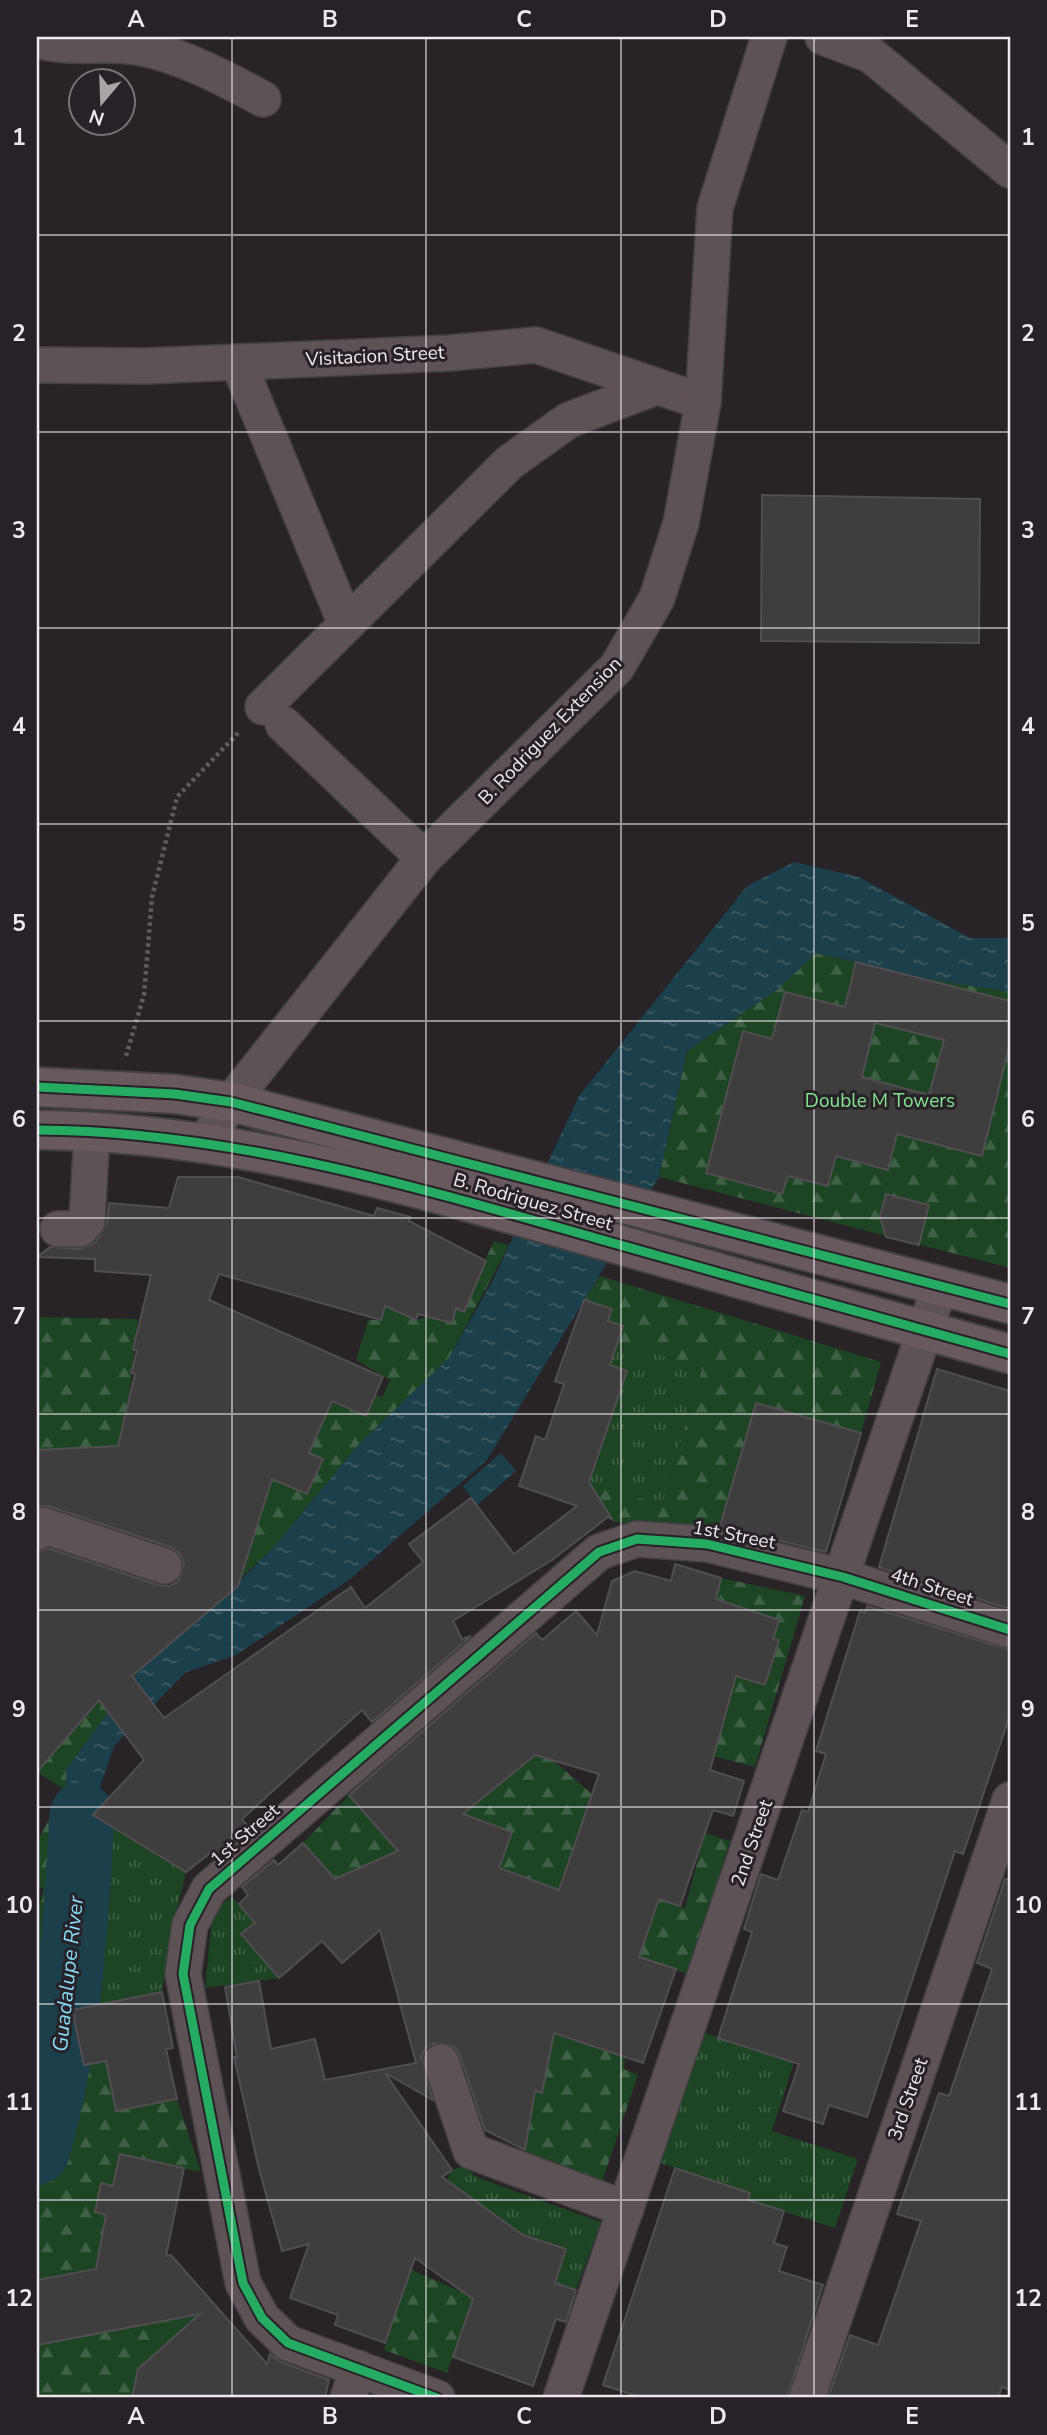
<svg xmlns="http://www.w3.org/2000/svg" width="1047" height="2435" viewBox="0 0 1047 2435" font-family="'Nunito Sans',sans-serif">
<defs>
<pattern id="grass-tufts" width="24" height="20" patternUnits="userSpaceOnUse" patternTransform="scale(1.75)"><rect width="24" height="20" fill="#1d4524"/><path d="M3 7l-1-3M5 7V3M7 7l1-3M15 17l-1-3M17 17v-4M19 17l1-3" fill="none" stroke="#3e6044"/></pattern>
<pattern id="forest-firs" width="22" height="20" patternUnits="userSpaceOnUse" patternTransform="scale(1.75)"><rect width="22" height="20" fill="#1d4524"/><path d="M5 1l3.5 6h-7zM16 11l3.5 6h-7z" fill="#3e6044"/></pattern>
<pattern id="water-ripples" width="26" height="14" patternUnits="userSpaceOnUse" patternTransform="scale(1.75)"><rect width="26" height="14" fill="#1c404b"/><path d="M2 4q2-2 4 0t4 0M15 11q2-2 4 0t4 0" fill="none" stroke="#3d5c65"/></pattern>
</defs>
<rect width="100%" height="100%" fill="#272327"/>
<g fill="url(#grass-tufts)">
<polygon points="611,1339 702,1369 662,1505 589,1482 627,1372 603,1363"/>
<polygon points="93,1815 186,1872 172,1930 162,1992 72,2010 89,1828"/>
<polygon points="232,1897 255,1923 242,1934 279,1978 205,1988 213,1910"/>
<polygon points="690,2028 794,2062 772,2131 858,2159 835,2228 748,2200 750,2193 648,2159"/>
<polygon points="465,2166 476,2177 601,2222 576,2290 555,2283 566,2249 523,2235 447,2180 452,2170"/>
</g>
<g fill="url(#forest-firs)">
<polygon points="816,953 928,979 1010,992 1010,1268 659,1177 687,1051 778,989"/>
<polygon points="494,1241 509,1245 449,1358 359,1444 273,1548 241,1578 258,1524 258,1505 269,1478 307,1494 323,1460 309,1453 331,1403 366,1415 375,1395 382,1397 390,1380 356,1360 368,1320 381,1320 385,1306 416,1320 428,1317 452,1322 456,1308 464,1312 476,1288 473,1286"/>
<polygon points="600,1276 881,1362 861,1433 756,1403 719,1529 614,1522 589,1482 662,1505 702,1369 618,1342 623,1327 608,1321 612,1309 584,1300"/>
<polygon points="37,1317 138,1319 123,1448 114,1446 37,1450"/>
<polygon points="721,1578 805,1596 755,1767 713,1756 702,1648"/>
<polygon points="133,1663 140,1669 66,1770 68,1802 46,1865 60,1967 37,2087 37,1911 44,1889 37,1886 37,1842 65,1790 37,1772"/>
<polygon points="538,1752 553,1760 592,1794 561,1885 652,1917 659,1899 685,1908 705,1833 730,1841 688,1974 530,1923 518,1875 499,1868 512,1832 465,1814"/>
<polygon points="349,1795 398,1851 335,1879 303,1843"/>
<polygon points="72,2010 84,2065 106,2061 116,2111 177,2099 201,2172 120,2155 98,2269 37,2280 37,2192 46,2177 52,2112"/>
<polygon points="554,2034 625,2057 624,2069 638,2075 602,2182 525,2152 535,2091 542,2092"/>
<polygon points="400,2265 485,2302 470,2307 447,2373 384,2350 397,2308"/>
<polygon points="225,2310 183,2330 138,2369 132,2398 37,2398 37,2345"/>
</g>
<g fill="url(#water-ripples)">
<polygon points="794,862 859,877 970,938 1010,938 1010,992 928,979 816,953 778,989 687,1051 659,1177 487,1460 349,1580 236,1655 186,1672 114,1746 87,1824 46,2177 37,2192 37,2087 60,1967 46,1865 68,1802 66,1770 140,1669 216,1605 273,1548 359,1444 449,1358 493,1280 579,1096 747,886"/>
<polygon points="501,1453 516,1471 477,1505 463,1486"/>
</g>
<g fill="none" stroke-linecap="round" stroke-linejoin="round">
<path stroke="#1c404b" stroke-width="65" d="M37,2152C69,2042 76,1929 82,1815"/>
</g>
<g fill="#403d3f" stroke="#514e51" stroke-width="2" fill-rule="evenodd">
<polygon points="762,495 980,499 979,643 761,641"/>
<path d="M856,962L1010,1001V1043L982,1156L897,1134L888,1170L836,1156L828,1186L788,1176L782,1194L706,1173L743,1031L772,1039L785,992L845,1007ZM875,1023L944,1040L929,1095L862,1077Z"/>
<polygon points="178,1177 238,1177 374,1216 377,1208 410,1217 409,1221 486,1261 464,1312 456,1308 452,1323 418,1314 416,1320 385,1306 381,1320 219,1274 209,1300 383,1377 366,1416 332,1401 309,1453 323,1459 307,1494 272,1479 238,1586 132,1676 164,1718 351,1587 365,1608 423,1562 409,1544 471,1498 514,1554 577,1506 519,1486 536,1436 545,1440 564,1384 555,1381 584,1300 612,1309 608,1321 623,1326 610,1365 627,1371 589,1482 612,1519 608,1517 552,1560 453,1621 462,1639 471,1636 372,1722 362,1710 242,1819 249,1828 217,1856 213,1851 186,1872 93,1815 144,1760 99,1700 37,1772 37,1552 48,1548 158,1585 169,1586 178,1581 184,1563 179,1553 170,1547 48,1506 37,1506 37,1450 118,1446 135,1374 131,1373 137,1351 133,1349 151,1275 95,1271 95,1259 37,1257 50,1247 80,1249 95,1243 107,1223 109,1203 169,1208"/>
<polygon points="886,1194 929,1205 919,1245 886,1237 880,1216"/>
<polygon points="937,1369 1010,1391 1010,1609 879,1567"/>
<polygon points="756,1403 861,1433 826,1552 720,1526"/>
<path d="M675,1564L721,1578L716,1599L779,1620L773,1639L779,1640L765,1685L736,1676L710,1770L744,1781L733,1816L713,1810L680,1906L659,1899L639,1957L676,1969L643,2063L554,2033L542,2093L535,2091L525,2150L485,2130L460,2056L454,2047L435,2043L426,2048L421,2057L433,2100L385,2073L452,2170L442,2177L523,2235L566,2249L555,2283L576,2290L566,2322L556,2319L533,2386L453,2357L473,2299L415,2258L385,2343L335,2325L338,2315L290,2298L309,2244L282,2251L259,2169L234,2057H237L225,1987L259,1981L271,2049L315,2039L325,2080L416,2063L380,1930L342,1963L322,1941L279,1978L241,1934L255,1923L239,1904L248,1895L242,1887L274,1860L278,1865L303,1843L335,1879L398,1851L349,1795L536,1633L542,1640L576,1611L597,1635L612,1581L635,1571L671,1581ZM535,1755L599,1774L559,1890L499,1868L512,1832L463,1814Z"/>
<polygon points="867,1606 1010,1650 1010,1715 963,1854 955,1851 867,2117 829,2105 823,2124 783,2111 799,2064 718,2038 752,1932 744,1929 761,1874 778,1880 802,1810 808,1812 826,1754 816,1751 860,1611 865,1613"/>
<polygon points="1005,1879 1010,1879 1010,2390 1002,2387 998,2398 828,2398 850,2335 878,2345 921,2221 897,2214 939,2093 949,2096 992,1969 977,1963"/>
<polygon points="162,1992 173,2048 166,2049 177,2099 116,2111 106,2061 84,2065 72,2010"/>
<polygon points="120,2154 184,2168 166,2256 171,2255 267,2364 270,2354 281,2362 329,2380 325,2398 132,2398 138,2369 200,2314 37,2345 37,2280 96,2269 106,2215 95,2212 101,2183 113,2186"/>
<polygon points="675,2168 750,2193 748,2200 784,2211 774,2243 787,2247 779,2271 823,2285 787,2398 644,2398 603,2385"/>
</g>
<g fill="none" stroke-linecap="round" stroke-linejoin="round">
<g stroke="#424042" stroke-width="38">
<g id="minor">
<polyline points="823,37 871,55 1010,170"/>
<path d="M37,40C67,49 97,43 128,46C172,50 224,78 263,99"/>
<polyline points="238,362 346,624"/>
<polyline points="37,365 147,366 450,353 536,345 703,402"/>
<polyline points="263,707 510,462 569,420 656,387"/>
<polyline points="283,724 424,858"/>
<polyline points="205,1142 231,1102 424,858 617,667 657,598 681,523 703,402 715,208 769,37"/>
<polyline points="58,1229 80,1229 87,1221 92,1132"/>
<polyline points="37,1532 42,1525 164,1566"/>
<polyline points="441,2062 471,2151 626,2209"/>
<polyline points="348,2398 358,2368"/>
<polyline points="437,2398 288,2343 262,2318 243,2283 183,1974 190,1925 209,1889 599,1552 637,1539 707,1544 843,1577 1010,1630"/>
<polyline points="561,2398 940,1286"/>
<polyline points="807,2398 1010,1800"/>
</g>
</g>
<g stroke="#424042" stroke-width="42">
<g id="major">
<polyline points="37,1087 175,1094 231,1102 1010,1304"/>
<path d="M37,1130C227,1131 410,1185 592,1237C731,1277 871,1315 1010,1354"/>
</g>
</g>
<polyline stroke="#62595d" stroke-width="4.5" stroke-dasharray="3.5 3.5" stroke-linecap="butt" points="126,1056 144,995 152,897 177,797 239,732"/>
<use href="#minor" stroke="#5d5255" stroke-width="35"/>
<use href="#major" stroke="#68595e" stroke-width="38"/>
<g stroke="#282228" stroke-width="13">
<g id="cycleway">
<polyline points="37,1087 175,1094 231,1102 1010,1304"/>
<path d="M37,1130C227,1131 410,1185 592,1237C731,1277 871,1315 1010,1354"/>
<polyline points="437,2398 288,2343 262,2318 243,2283 183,1974 190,1925 209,1889 599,1552 637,1539 707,1544 843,1577 1010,1630"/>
</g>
</g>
<use href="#cycleway" stroke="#26ab63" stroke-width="9"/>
</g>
<path fill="none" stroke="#ede9ee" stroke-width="2" stroke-opacity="0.55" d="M232,37V2398M426,37V2398M621,37V2398M814,37V2398M37,235H1010M37,432H1010M37,628H1010M37,824H1010M37,1021H1010M37,1218H1010M37,1414H1010M37,1610H1010M37,1807H1010M37,2004H1010M37,2200H1010"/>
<g text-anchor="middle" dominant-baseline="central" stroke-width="6" stroke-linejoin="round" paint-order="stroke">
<g font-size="19" fill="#ede9ee" stroke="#282228">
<text transform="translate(375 356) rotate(-3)">Visitacion Street</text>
<text transform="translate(550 731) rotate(-46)">B. Rodriguez Extension</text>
<text transform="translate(533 1202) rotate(16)">B. Rodriguez Street</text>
<text transform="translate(734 1535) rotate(11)">1st Street</text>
<text transform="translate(932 1587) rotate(18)">4th Street</text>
<text transform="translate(245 1835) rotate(-41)">1st Street</text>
<text transform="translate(752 1843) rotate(-71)">2nd Street</text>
<text transform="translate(908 2099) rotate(-71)">3rd Street</text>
</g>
<g font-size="19" fill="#81e590" stroke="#282228">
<text x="880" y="1101">Double M Towers</text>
</g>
<g font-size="21" font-style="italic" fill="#87ddf8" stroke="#282228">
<text transform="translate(68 1974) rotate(-84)">Guadalupe River</text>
</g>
</g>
<rect width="1047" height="2435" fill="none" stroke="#282228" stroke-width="77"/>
<g transform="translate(102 102) rotate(199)"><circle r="33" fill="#282228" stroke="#777277" stroke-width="2"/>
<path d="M0-5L12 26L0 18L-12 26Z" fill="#a8a4a8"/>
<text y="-10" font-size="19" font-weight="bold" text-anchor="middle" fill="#ede9ee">N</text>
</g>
<rect x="38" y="38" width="971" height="2358" fill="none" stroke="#ede9ee" stroke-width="2.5"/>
<g font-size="23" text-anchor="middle" font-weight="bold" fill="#ede9ee">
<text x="136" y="27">A</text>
<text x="330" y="27">B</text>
<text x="524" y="27">C</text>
<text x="718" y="27">D</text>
<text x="912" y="27">E</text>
<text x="19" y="145">1</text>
<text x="1028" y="145">1</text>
<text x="19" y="341">2</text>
<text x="1028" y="341">2</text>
<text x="19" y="538">3</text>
<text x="1028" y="538">3</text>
<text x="19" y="734">4</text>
<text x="1028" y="734">4</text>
<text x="19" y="931">5</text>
<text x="1028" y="931">5</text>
<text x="19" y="1127">6</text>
<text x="1028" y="1127">6</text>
<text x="19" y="1324">7</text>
<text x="1028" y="1324">7</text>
<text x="19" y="1520">8</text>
<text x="1028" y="1520">8</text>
<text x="19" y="1717">9</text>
<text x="1028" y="1717">9</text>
<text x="19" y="1913">10</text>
<text x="1028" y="1913">10</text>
<text x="19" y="2110">11</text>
<text x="1028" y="2110">11</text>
<text x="19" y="2306">12</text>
<text x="1028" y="2306">12</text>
<text x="136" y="2424">A</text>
<text x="330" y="2424">B</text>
<text x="524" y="2424">C</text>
<text x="718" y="2424">D</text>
<text x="912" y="2424">E</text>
</g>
</svg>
